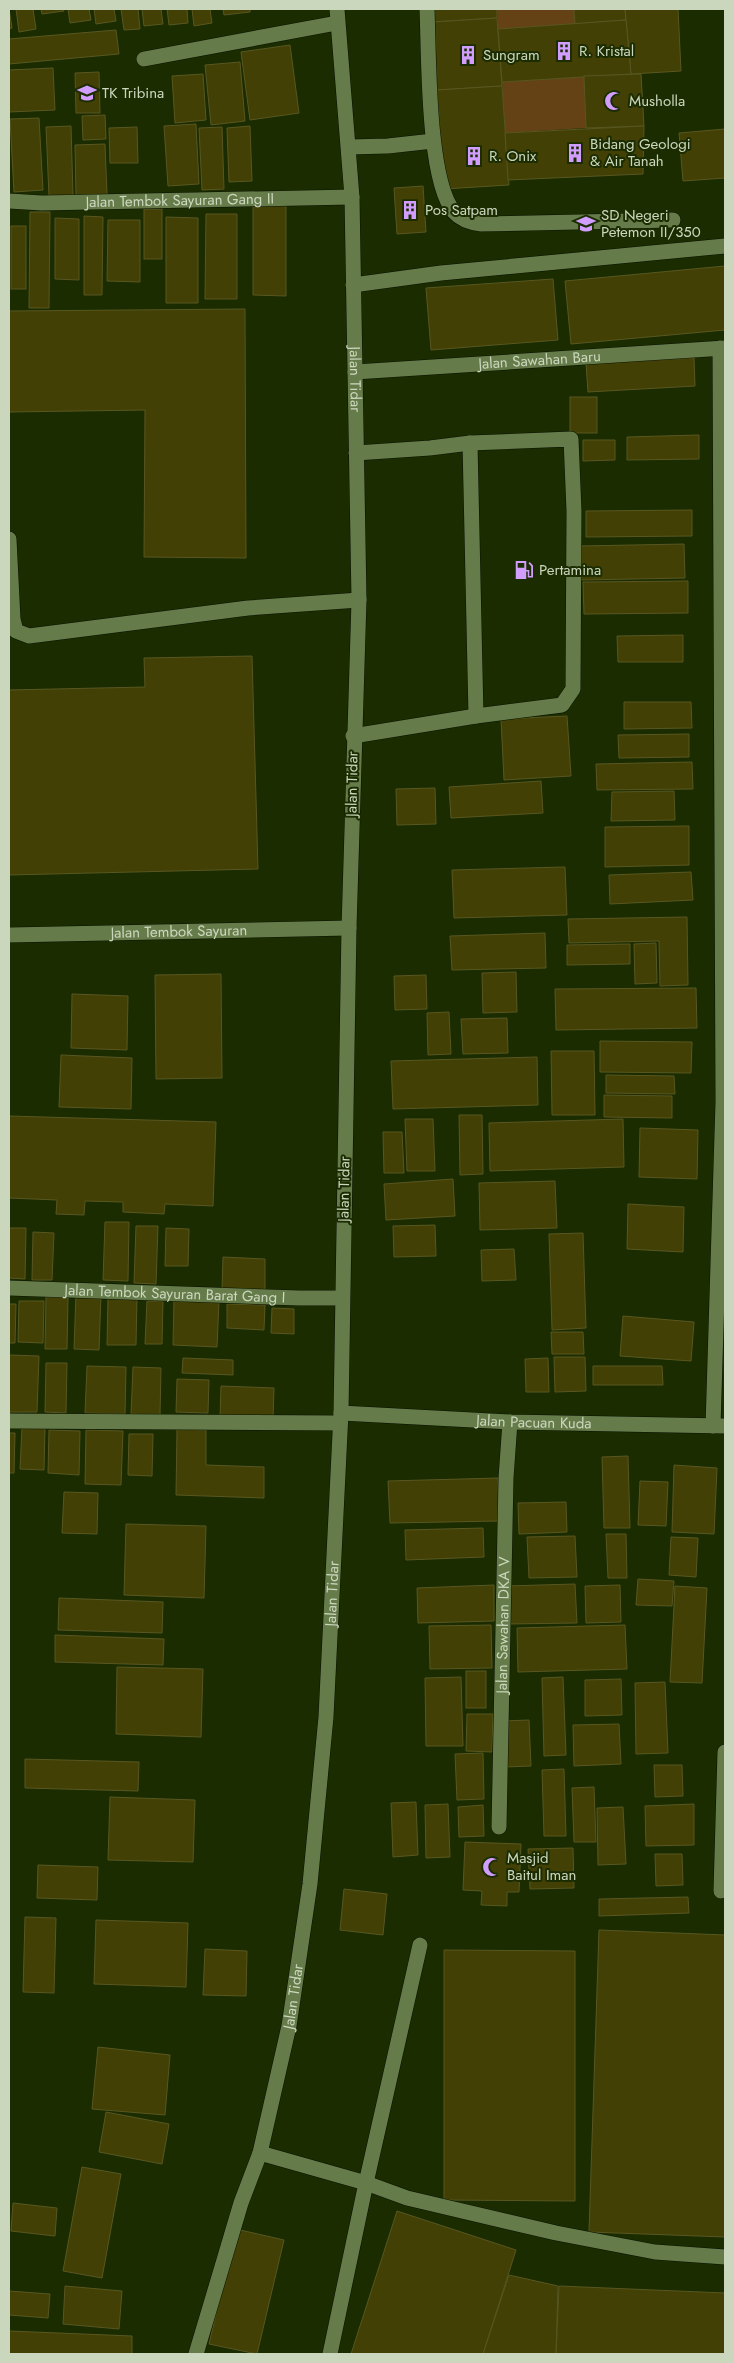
<svg xmlns="http://www.w3.org/2000/svg" width="734" height="2363" viewBox="0 0 734 2363" font-family="Jost,sans-serif">
<rect width="100%" height="100%" fill="#1b2c00"/>
<g fill="#654216">
<polygon points="497,9 574,9 575,24 498,29"/>
<polygon points="584,76 586,128 505,133 502,82"/>
</g>
<g fill="#424005" stroke="#585721">
<polygon points="9,9 12,28 9,29"/>
<polygon points="16,9 33,9 36,29 19,32"/>
<polygon points="41,9 63,9 64,11 42,14"/>
<polygon points="68,9 89,9 91,20 70,23"/>
<polygon points="94,9 114,9 116,21 96,24"/>
<polygon points="121,9 138,9 140,29 124,30"/>
<polygon points="142,9 161,9 163,24 144,26"/>
<polygon points="167,9 187,9 188,23 169,25"/>
<polygon points="192,9 210,9 212,23 194,26"/>
<polygon points="223,9 250,9 250,12 224,15"/>
<polygon points="432,9 497,9 497,18 433,22"/>
<polygon points="574,9 625,9 626,20 575,24"/>
<polygon points="625,9 678,9 681,71 631,74"/>
<polygon points="497,18 502,86 437,90 433,22"/>
<polygon points="626,20 631,74 502,82 498,29"/>
<polygon points="116,30 119,54 9,64 9,39"/>
<polygon points="290,45 299,113 250,120 241,52"/>
<polygon points="240,62 245,121 211,125 205,65"/>
<polygon points="53,68 55,110 9,112 9,70"/>
<polygon points="99,72 100,113 76,113 75,73"/>
<polygon points="203,74 206,120 175,123 172,76"/>
<polygon points="641,74 644,126 586,128 584,76"/>
<polygon points="502,86 509,185 444,189 437,90"/>
<polygon points="105,115 106,139 83,140 82,116"/>
<polygon points="39,118 43,190 14,192 10,119"/>
<polygon points="196,124 199,184 168,186 164,126"/>
<polygon points="71,126 73,195 49,196 46,127"/>
<polygon points="250,126 252,181 229,182 227,128"/>
<polygon points="644,126 643,174 508,180 505,133"/>
<polygon points="137,127 138,163 110,163 109,128"/>
<polygon points="222,127 224,189 202,190 199,128"/>
<polygon points="725,129 725,178 683,181 679,133"/>
<polygon points="105,144 107,195 76,196 75,145"/>
<polygon points="423,186 426,232 397,234 394,188"/>
<polygon points="253,205 286,205 286,296 253,295"/>
<rect x="144" y="209" width="18" height="50"/>
<polygon points="30,212 50,212 49,308 29,308"/>
<polygon points="206,214 237,214 237,299 205,299"/>
<polygon points="84,216 103,217 102,295 84,295"/>
<polygon points="166,217 198,218 198,303 166,303"/>
<polygon points="55,218 79,219 79,280 55,279"/>
<polygon points="108,220 140,220 140,282 107,281"/>
<rect x="11" y="226" width="15" height="63"/>
<polygon points="725,266 725,330 571,344 565,281"/>
<polygon points="553,279 558,340 431,350 426,288"/>
<polygon points="245,309 246,558 144,557 145,410 9,412 9,311"/>
<polygon points="694,358 695,386 588,392 586,363"/>
<rect x="570" y="397" width="27" height="36"/>
<polygon points="699,435 699,459 627,460 627,437"/>
<polygon points="583,440 615,440 615,460 583,461"/>
<polygon points="692,510 692,536 586,537 586,511"/>
<polygon points="684,544 685,578 581,580 581,546"/>
<polygon points="688,581 688,613 584,614 583,582"/>
<polygon points="683,635 683,662 618,662 617,636"/>
<polygon points="252,656 258,869 9,875 9,690 145,687 144,658"/>
<polygon points="624,702 691,702 692,728 624,729"/>
<polygon points="567,716 571,776 504,780 501,719"/>
<polygon points="689,734 689,757 619,758 618,735"/>
<polygon points="692,762 693,789 597,790 596,764"/>
<polygon points="541,781 543,813 451,818 449,787"/>
<polygon points="435,788 436,824 397,825 396,789"/>
<polygon points="674,791 675,820 611,821 612,792"/>
<polygon points="689,826 689,865 605,867 605,827"/>
<polygon points="565,867 567,915 454,918 452,870"/>
<polygon points="691,872 693,900 610,904 609,875"/>
<polygon points="687,917 688,985 660,986 659,941 569,943 568,919"/>
<polygon points="545,933 546,968 452,970 450,936"/>
<polygon points="656,943 657,983 635,984 634,944"/>
<polygon points="630,944 630,964 567,965 567,945"/>
<polygon points="516,972 517,1012 483,1013 482,973"/>
<polygon points="221,974 222,1078 156,1079 155,975"/>
<polygon points="426,975 427,1009 395,1010 394,976"/>
<polygon points="696,988 697,1028 556,1030 555,989"/>
<polygon points="72,994 128,996 127,1050 71,1048"/>
<polygon points="449,1012 451,1054 428,1055 427,1013"/>
<polygon points="507,1018 508,1053 463,1054 461,1019"/>
<polygon points="600,1041 692,1042 691,1073 600,1072"/>
<polygon points="551,1051 594,1051 595,1115 552,1115"/>
<polygon points="61,1055 132,1058 131,1109 59,1107"/>
<polygon points="537,1057 538,1105 393,1109 391,1061"/>
<polygon points="606,1075 674,1076 675,1094 606,1093"/>
<polygon points="604,1095 672,1096 672,1118 604,1117"/>
<polygon points="459,1115 482,1115 483,1174 460,1175"/>
<polygon points="9,1116 216,1122 213,1206 165,1204 164,1214 123,1212 123,1202 85,1201 84,1215 56,1214 57,1200 9,1198"/>
<polygon points="405,1119 433,1119 435,1171 407,1171"/>
<polygon points="623,1119 624,1167 490,1171 489,1123"/>
<polygon points="640,1128 698,1130 697,1179 639,1177"/>
<polygon points="383,1132 402,1132 404,1173 384,1173"/>
<polygon points="453,1179 455,1216 386,1220 384,1184"/>
<polygon points="555,1181 557,1228 480,1230 479,1183"/>
<polygon points="628,1204 684,1207 683,1252 627,1249"/>
<polygon points="105,1222 129,1222 128,1281 103,1280"/>
<polygon points="435,1225 436,1256 394,1257 393,1226"/>
<polygon points="136,1226 158,1226 156,1284 134,1283"/>
<polygon points="9,1228 26,1228 25,1279 9,1278"/>
<polygon points="166,1228 189,1229 188,1266 165,1266"/>
<polygon points="33,1232 54,1233 52,1280 32,1280"/>
<polygon points="583,1233 586,1328 552,1330 549,1234"/>
<polygon points="514,1249 516,1280 482,1281 481,1250"/>
<polygon points="223,1257 265,1259 265,1291 222,1291"/>
<polygon points="76,1293 101,1294 99,1350 74,1349"/>
<polygon points="108,1296 137,1297 136,1345 107,1345"/>
<polygon points="46,1297 68,1298 67,1349 45,1349"/>
<polygon points="174,1300 219,1301 217,1347 173,1345"/>
<polygon points="19,1301 44,1301 43,1343 18,1342"/>
<polygon points="147,1301 163,1301 162,1344 145,1344"/>
<polygon points="723,1303 725,1303 725,1327 722,1327"/>
<polygon points="9,1304 16,1304 15,1343 9,1343"/>
<polygon points="227,1304 265,1305 264,1330 227,1328"/>
<polygon points="272,1308 294,1309 294,1334 271,1333"/>
<polygon points="623,1316 694,1322 691,1361 620,1356"/>
<polygon points="551,1332 583,1332 584,1354 552,1354"/>
<polygon points="9,1355 39,1356 37,1412 9,1412"/>
<polygon points="554,1357 585,1357 586,1391 555,1392"/>
<polygon points="183,1358 233,1360 233,1375 182,1373"/>
<polygon points="548,1358 549,1392 526,1392 525,1359"/>
<polygon points="46,1363 67,1363 66,1413 45,1412"/>
<polygon points="87,1366 126,1367 125,1414 85,1413"/>
<polygon points="593,1366 662,1366 663,1385 593,1385"/>
<polygon points="133,1367 161,1368 160,1415 131,1414"/>
<polygon points="177,1379 209,1380 208,1413 176,1412"/>
<polygon points="221,1386 274,1388 273,1419 220,1418"/>
<polygon points="22,1427 45,1427 44,1470 20,1469"/>
<polygon points="177,1429 206,1430 206,1465 264,1467 264,1498 176,1495"/>
<polygon points="49,1430 80,1431 79,1475 48,1473"/>
<polygon points="86,1430 123,1431 121,1485 85,1484"/>
<polygon points="9,1433 15,1433 14,1473 9,1473"/>
<polygon points="129,1434 153,1434 152,1476 128,1475"/>
<polygon points="628,1456 630,1528 604,1528 602,1457"/>
<polygon points="674,1465 717,1468 714,1534 672,1532"/>
<polygon points="498,1478 499,1521 390,1523 388,1481"/>
<polygon points="640,1481 668,1482 666,1526 638,1525"/>
<polygon points="64,1492 98,1493 97,1534 62,1533"/>
<polygon points="566,1502 567,1532 519,1534 518,1503"/>
<polygon points="126,1524 206,1526 204,1598 124,1595"/>
<polygon points="483,1528 484,1557 406,1560 405,1530"/>
<polygon points="606,1534 626,1534 627,1578 608,1578"/>
<polygon points="575,1536 577,1577 529,1578 527,1537"/>
<polygon points="671,1537 698,1538 696,1577 669,1575"/>
<polygon points="638,1579 674,1581 672,1606 636,1605"/>
<polygon points="575,1584 577,1623 508,1624 506,1586"/>
<polygon points="494,1585 494,1621 418,1623 417,1588"/>
<polygon points="620,1585 621,1622 586,1623 585,1586"/>
<polygon points="675,1586 707,1588 702,1683 670,1682"/>
<polygon points="59,1598 163,1602 162,1633 58,1630"/>
<polygon points="491,1625 492,1668 430,1669 429,1626"/>
<polygon points="625,1625 627,1669 518,1672 517,1628"/>
<polygon points="55,1635 164,1639 163,1665 55,1662"/>
<polygon points="117,1667 203,1669 201,1737 116,1734"/>
<rect x="466" y="1671" width="20" height="37"/>
<polygon points="461,1677 463,1746 426,1746 425,1678"/>
<polygon points="563,1677 566,1755 544,1756 542,1678"/>
<polygon points="621,1679 622,1715 585,1716 585,1680"/>
<polygon points="665,1682 668,1753 636,1754 635,1683"/>
<polygon points="467,1714 493,1714 492,1752 466,1751"/>
<polygon points="529,1720 531,1766 505,1767 503,1721"/>
<polygon points="619,1724 621,1764 574,1766 573,1725"/>
<polygon points="483,1753 484,1799 457,1800 455,1754"/>
<polygon points="25,1759 139,1762 138,1791 25,1788"/>
<polygon points="654,1765 682,1765 683,1796 655,1797"/>
<polygon points="564,1769 566,1836 544,1836 542,1770"/>
<polygon points="594,1787 596,1842 574,1842 572,1788"/>
<polygon points="110,1797 195,1800 193,1862 108,1860"/>
<polygon points="416,1802 418,1855 393,1857 391,1803"/>
<polygon points="448,1804 450,1857 426,1858 425,1805"/>
<polygon points="694,1804 694,1845 646,1846 645,1806"/>
<polygon points="483,1805 484,1836 459,1837 458,1807"/>
<polygon points="623,1807 626,1864 598,1865 597,1808"/>
<polygon points="465,1842 521,1844 519,1892 507,1892 507,1906 481,1905 482,1891 463,1890"/>
<polygon points="573,1848 574,1888 530,1889 528,1849"/>
<polygon points="655,1854 682,1854 683,1885 656,1886"/>
<polygon points="38,1865 98,1867 97,1900 37,1898"/>
<polygon points="344,1889 387,1894 383,1935 340,1930"/>
<polygon points="688,1897 689,1913 599,1916 599,1899"/>
<polygon points="25,1917 56,1918 54,1993 23,1992"/>
<polygon points="96,1920 188,1923 186,1987 94,1984"/>
<polygon points="599,1930 725,1935 725,2237 589,2232"/>
<polygon points="205,1949 247,1951 246,1996 203,1995"/>
<polygon points="444,1950 575,1951 575,2201 444,2200"/>
<polygon points="98,2047 170,2055 165,2115 92,2109"/>
<polygon points="106,2112 169,2124 162,2164 99,2152"/>
<polygon points="82,2167 121,2174 102,2278 63,2271"/>
<polygon points="13,2203 57,2208 55,2236 11,2231"/>
<polygon points="397,2211 516,2250 483,2354 351,2354"/>
<polygon points="236,2229 284,2240 257,2354 209,2344"/>
<polygon points="509,2275 558,2286 556,2354 483,2354"/>
<polygon points="65,2286 122,2291 119,2329 63,2324"/>
<polygon points="559,2286 725,2293 725,2354 556,2354"/>
<polygon points="9,2291 50,2294 48,2318 9,2315"/>
<polygon points="9,2331 132,2336 132,2354 9,2354"/>
</g>
<g fill="none" stroke-linecap="round" stroke-linejoin="round">
<g stroke="#091200" stroke-width="16">
<g id="service">
<path d="M427,9C429,54 427,180 454,212C461,220 472,223 481,224L673,220"/>
<polyline points="349,147 388,146 433,141"/>
<polyline points="353,285 441,273 725,246"/>
<polyline points="470,443 476,716"/>
<polyline points="9,539 13,619 16,631 29,636 248,608 359,600"/>
<polyline points="353,736 476,716 562,705 573,689 574,511 571,439 470,443 430,448 356,453"/>
<polyline points="9,1421 340,1423"/>
<polyline points="260,2153 366,2183 407,2198 556,2233 655,2252 725,2257"/>
<polyline points="330,2354 366,2183 420,1945"/>
</g>
</g>
<g stroke="#091200" stroke-width="16">
<g id="minor">
<polyline points="144,59 337,23"/>
<path id="s1" d="M9,201L42,203L352,197"/>
<path id="s2" d="M355,372L725,348"/>
<path id="s3" d="M9,935L349,928"/>
<path id="s4" d="M9,1288L299,1298H342"/>
<polyline points="713,1426 723,1102 720,348"/>
<path id="s5" d="M499,1827L506,1478L510,1422"/>
<polyline points="721,1891 725,1752"/>
<path id="s6" d="M196,2354L241,2203L260,2153L289,2026L310,1884L326,1717L341,1413"/>
</g>
</g>
<g stroke="#091200" stroke-width="16">
<g id="tertiary">
<path id="s7" d="M337,9L352,197L359,600L349,928L341,1413L510,1422L725,1426"/>
</g>
</g>
<use href="#service" stroke="#657b4a" stroke-width="15"/>
<use href="#minor" stroke="#657b4a" stroke-width="15"/>
<use href="#tertiary" stroke="#657b4a" stroke-width="15"/>
</g>
<defs>
<g id="building-bare" transform="scale(1.5)"><path d="M-4-6H4V6H1V3H-1V6H-4ZM-2.5-4.3h1.7v1.8h-1.7ZM.8-4.3h1.7v1.8H.8ZM-2.5-1h1.7V.8h-1.7ZM.8-1h1.7V.8H.8Z" fill="#d19dfe" stroke="#1b2c00" stroke-width="2.5" paint-order="stroke"/></g>
<g id="school-bare" transform="scale(1.5)"><path d="M0-5L7-2L0 1L-7-2ZM-4 1L0 2.5L4 1V4Q0 6-4 4Z" fill="#d19dfe" stroke="#1b2c00" stroke-width="2.5" paint-order="stroke"/></g>
<g id="mosque-bare" transform="scale(1.5)"><path d="M3.5-4.9A6 6 0 1 0 3.5 4.9A5 5 0 1 1 3.5-4.9Z" fill="#d19dfe" stroke="#1b2c00" stroke-width="2.5" paint-order="stroke"/></g>
<g id="fuel-bare" transform="scale(1.5)"><path d="M-5.5-6h7V0h2V4h1.3V-2.5L3-4.5l.8-.8L6-3V5H2.5V1h-1V6h-7ZM-4.2-4.7v3.2H.2V-4.7Z" fill="#d19dfe" stroke="#1b2c00" stroke-width="2.5" paint-order="stroke"/></g>
</defs>
<g fill-rule="evenodd">
<use href="#building-bare" x="564" y="51"/>
<use href="#building-bare" x="468" y="55"/>
<use href="#school-bare" x="87" y="93"/>
<use href="#mosque-bare" x="614" y="101"/>
<use href="#building-bare" x="575" y="153"/>
<use href="#building-bare" x="474" y="156"/>
<use href="#building-bare" x="410" y="210"/>
<use href="#school-bare" x="586" y="224"/>
<use href="#fuel-bare" x="524" y="570"/>
<use href="#mosque-bare" x="492" y="1867"/>
</g>
<g text-anchor="middle" dominant-baseline="central" stroke-width="4" stroke-linejoin="round" paint-order="stroke">
<g font-size="15" fill="#cbd7bd" stroke="#1b2c00" text-anchor="start">
<text x="579" y="51">R. Kristal</text>
<text x="483" y="55">Sungram</text>
<text x="102" y="93">TK Tribina</text>
<text x="629" y="101">Musholla</text>
<text x="590" y="144">Bidang Geologi<tspan x="590" dy="17">&amp; Air Tanah</tspan></text>
<text x="489" y="156">R. Onix</text>
<text x="425" y="210">Pos Satpam</text>
<text x="601" y="215">SD Negeri<tspan x="601" dy="17">Petemon II/350</tspan></text>
<text x="539" y="570">Pertamina</text>
<text x="507" y="1858">Masjid<tspan x="507" dy="17">Baitul Iman</tspan></text>
</g>
<g font-size="15" fill="#cbd7bd" stroke="#1b2c00">
<text stroke="none"><textPath href="#s1" startOffset="171">Jalan Tembok Sayuran Gang II</textPath></text>
<text stroke="none"><textPath href="#s2" startOffset="185">Jalan Sawahan Baru</textPath></text>
<text stroke="none"><textPath href="#s7" startOffset="371">Jalan Tidar</textPath></text>
<text transform="translate(352 784) rotate(-89)">Jalan Tidar</text>
<text stroke="none"><textPath href="#s3" startOffset="170">Jalan Tembok Sayuran</textPath></text>
<text transform="translate(344 1189) rotate(-89)">Jalan Tidar</text>
<text stroke="none"><textPath href="#s4" startOffset="166">Jalan Tembok Sayuran Barat Gang I</textPath></text>
<text stroke="none"><textPath href="#s7" startOffset="1598">Jalan Pacuan Kuda</textPath></text>
<text stroke="none"><textPath href="#s6" startOffset="776">Jalan Tidar</textPath></text>
<text stroke="none"><textPath href="#s5" startOffset="202">Jalan Sawahan DKA V</textPath></text>
<text stroke="none"><textPath href="#s6" startOffset="371">Jalan Tidar</textPath></text>
</g>
</g>
<rect width="734" height="2363" fill="none" stroke="#cbd7bd" stroke-width="20"/>
</svg>
